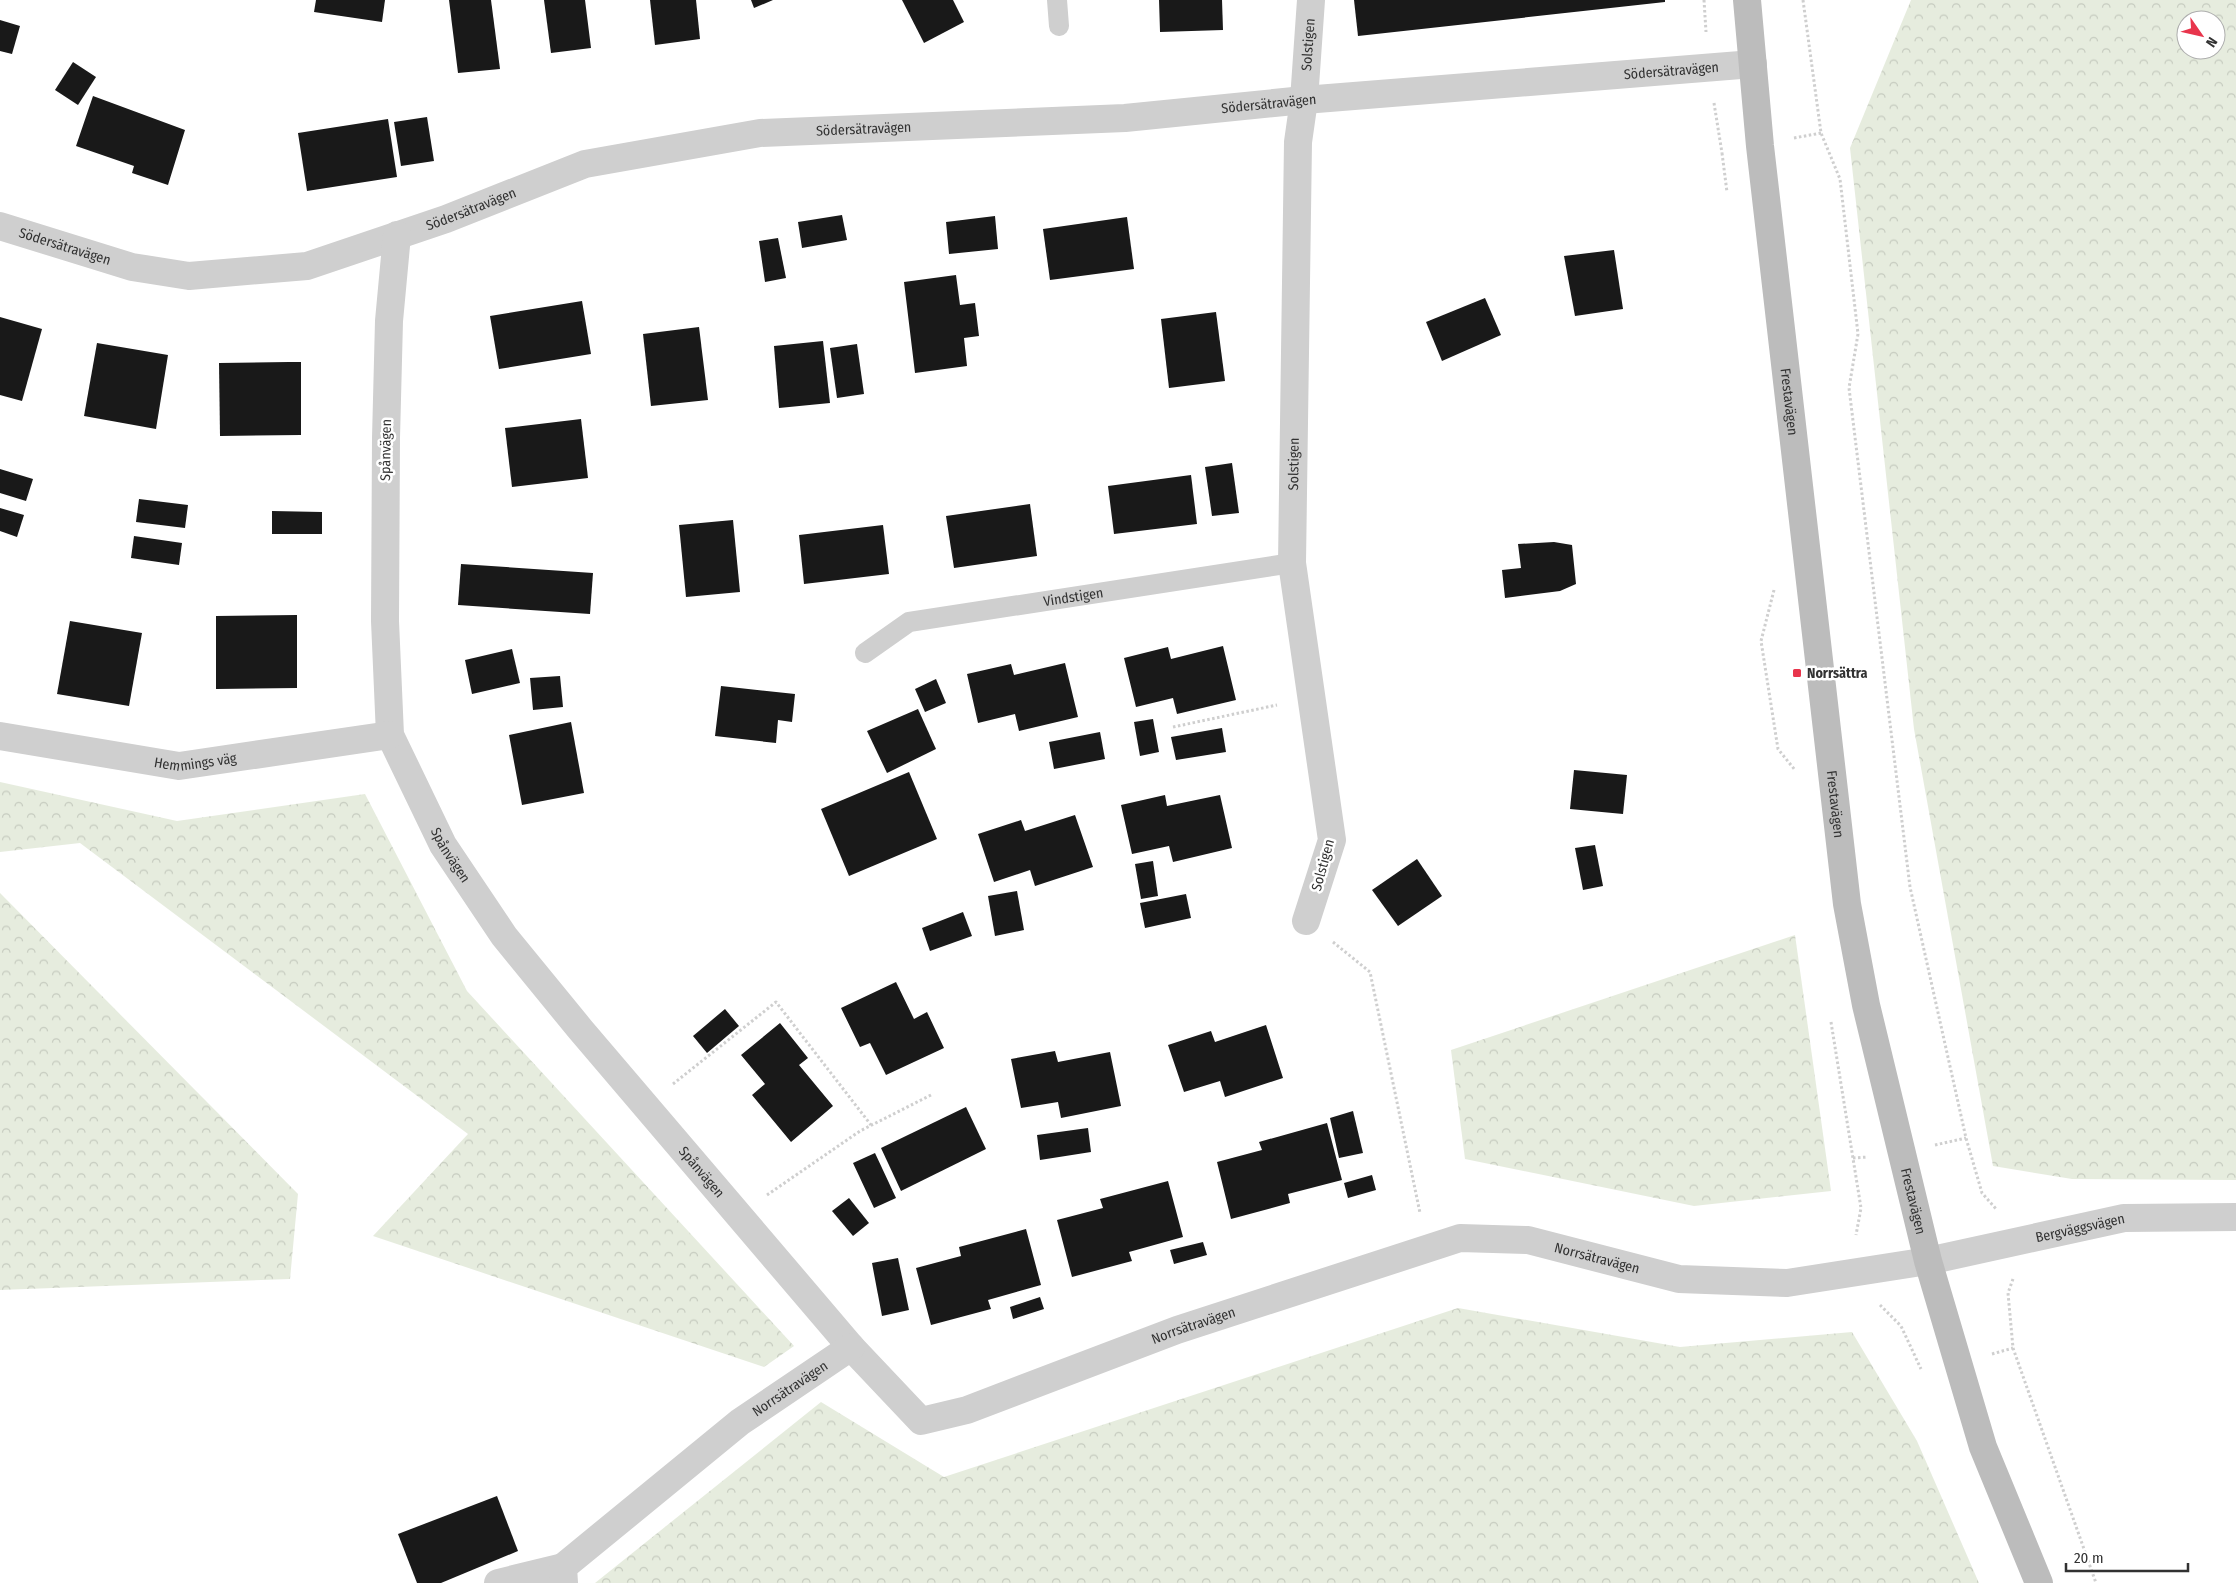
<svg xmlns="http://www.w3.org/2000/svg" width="2236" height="1583" viewBox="0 0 2236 1583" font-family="'Fira Sans Condensed',sans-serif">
<defs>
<pattern id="forest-crowns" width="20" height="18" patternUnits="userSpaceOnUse" patternTransform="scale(1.25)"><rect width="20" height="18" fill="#e6ecde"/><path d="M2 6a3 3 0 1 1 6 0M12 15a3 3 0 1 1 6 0" fill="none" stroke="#c6cbbf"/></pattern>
</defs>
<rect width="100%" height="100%" fill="#fff"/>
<g fill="url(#forest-crowns)" fill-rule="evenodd">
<path d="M1911,0H2236V1180L2072,1179L1993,1166L1914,729L1850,148ZM2186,20H2216V50H2186Z"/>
<polygon points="0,782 177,821 365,794 467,991 794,1346 764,1367 373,1236 468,1134 80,843 0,852"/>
<polygon points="0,893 298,1194 290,1279 0,1290"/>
<polygon points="1795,935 1831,1191 1694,1206 1465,1159 1451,1050"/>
<polygon points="1458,1308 1680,1347 1852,1332 1917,1441 1979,1583 595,1583 821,1402 944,1477"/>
</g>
<g fill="#191919">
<polygon points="316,0 385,0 382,22 314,12"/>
<polygon points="449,0 491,0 500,69 458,73"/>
<polygon points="544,0 585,0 591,48 551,53"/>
<polygon points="650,0 696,0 700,39 655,45"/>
<polygon points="751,0 773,0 754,8"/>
<polygon points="902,0 953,0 964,22 924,43"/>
<polygon points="1159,0 1222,0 1223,30 1160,32"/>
<polygon points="1354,0 1665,0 1665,2 1358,36"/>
<polygon points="0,20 20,26 12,54 0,51"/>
<polygon points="73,62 96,77 78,105 55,90"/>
<polygon points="93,96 185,130 168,185 132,173 134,166 76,146"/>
<polygon points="427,117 434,161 401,166 394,122"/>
<polygon points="388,119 397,177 307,191 298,133"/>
<polygon points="842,215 847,240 802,248 798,222"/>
<polygon points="995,216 998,249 949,254 946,222"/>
<polygon points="1127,217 1134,269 1050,280 1043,229"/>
<polygon points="778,238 786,278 765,282 759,241"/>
<polygon points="1614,250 1623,309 1575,316 1564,256"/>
<polygon points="956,275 960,305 975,303 979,336 964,338 967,366 915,373 904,282"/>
<polygon points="1485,298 1501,335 1442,361 1426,322"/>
<polygon points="582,301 591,354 499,369 490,316"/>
<polygon points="1216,312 1225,381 1169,388 1161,319"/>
<polygon points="0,317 42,329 22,401 0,395"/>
<polygon points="699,327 708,400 651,406 643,334"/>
<polygon points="823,341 830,403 779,408 774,346"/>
<polygon points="97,343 168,355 156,429 84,416"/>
<polygon points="857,344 864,394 837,398 830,348"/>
<polygon points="289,362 301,362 301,435 220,436 219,363"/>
<polygon points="581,419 588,478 512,487 505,428"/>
<polygon points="1232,463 1239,513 1212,516 1205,467"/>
<polygon points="0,469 33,479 26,501 0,493"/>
<polygon points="1191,475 1197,524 1114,534 1108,486"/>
<polygon points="139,499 188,505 185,528 136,522"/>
<polygon points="1030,504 1037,556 954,568 946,516"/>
<polygon points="0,508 24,515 17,537 0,531"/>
<polygon points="272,511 322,512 322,534 272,534"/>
<polygon points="733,520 740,592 686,597 679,525"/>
<polygon points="883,525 889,574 804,584 799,535"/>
<polygon points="134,536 182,543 179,565 131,558"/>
<polygon points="1554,542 1572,545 1576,584 1560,591 1505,598 1502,570 1521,568 1518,544"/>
<polygon points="461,564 593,573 590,614 458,605"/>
<polygon points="297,615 297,688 216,689 216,616"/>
<polygon points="70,621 142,633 129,706 57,694"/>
<polygon points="1223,646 1236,700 1177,714 1173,698 1136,707 1124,658 1168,647 1171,659"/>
<polygon points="512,649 520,683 472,694 465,660"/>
<polygon points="1065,663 1078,717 1019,731 1015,714 978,723 967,674 1011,664 1014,675"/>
<polygon points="560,676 563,707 533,710 530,678"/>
<polygon points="936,679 946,703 925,712 915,689"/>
<polygon points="721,686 795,694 792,722 778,720 776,743 715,736"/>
<polygon points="918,709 936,749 887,773 867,731"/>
<polygon points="1153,719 1159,752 1140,756 1134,722"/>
<polygon points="571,722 584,793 522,805 509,735"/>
<polygon points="1222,728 1226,752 1176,760 1171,737"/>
<polygon points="1100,732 1105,759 1054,769 1049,742"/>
<polygon points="1574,770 1627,775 1623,814 1570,809"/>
<polygon points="909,772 937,839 849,876 821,809"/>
<polygon points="1165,795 1167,806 1220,795 1232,848 1173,862 1169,846 1132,854 1121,805"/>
<polygon points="1075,815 1093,867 1035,886 1030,870 994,882 978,834 1021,820 1025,831"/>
<polygon points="1595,845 1603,886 1583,890 1575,848"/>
<polygon points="1417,859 1442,896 1398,926 1372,890"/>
<polygon points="1153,861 1158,896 1141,899 1135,864"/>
<polygon points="1017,891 1024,930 995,936 988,896"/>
<polygon points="1186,894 1191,918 1145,928 1140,903"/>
<polygon points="963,912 972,936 930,951 922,928"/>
<polygon points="896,982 914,1019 927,1012 944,1048 886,1075 870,1043 860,1047 841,1008"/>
<polygon points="725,1009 739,1026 707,1053 693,1036"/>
<polygon points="780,1023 808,1058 799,1065 833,1106 791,1142 752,1095 765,1084 741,1055"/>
<polygon points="1266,1025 1283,1078 1225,1097 1220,1081 1184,1092 1168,1045 1211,1031 1215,1042"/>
<polygon points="1055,1051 1058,1062 1110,1052 1121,1106 1061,1118 1058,1102 1021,1108 1011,1059"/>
<polygon points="966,1107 986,1149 901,1191 881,1148"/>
<polygon points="1353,1111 1363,1153 1339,1158 1330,1118"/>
<polygon points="1327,1123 1342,1180 1288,1194 1290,1203 1231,1219 1217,1162 1262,1150 1259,1142"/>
<polygon points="1088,1128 1091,1152 1040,1160 1037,1135"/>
<polygon points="875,1153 896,1198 874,1208 853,1163"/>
<polygon points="1372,1175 1376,1190 1348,1198 1344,1183"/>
<polygon points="1168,1181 1183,1237 1129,1252 1132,1261 1072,1277 1057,1220 1103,1208 1100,1199"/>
<polygon points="849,1198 869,1223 853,1236 832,1211"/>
<polygon points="1026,1229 1041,1285 988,1300 991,1309 931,1325 916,1268 961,1256 959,1247"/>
<polygon points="1203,1242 1207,1255 1174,1264 1170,1250"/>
<polygon points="898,1258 909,1310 882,1316 872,1263"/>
<polygon points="1040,1297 1044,1309 1013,1319 1010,1307"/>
<polygon points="497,1496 518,1551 441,1583 417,1583 398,1534"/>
</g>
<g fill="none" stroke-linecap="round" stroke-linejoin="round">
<g stroke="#cfcfcf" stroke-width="3" stroke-dasharray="2.5 2.5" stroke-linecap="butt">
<polyline points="1704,0 1706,32"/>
<polyline points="1803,0 1821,133 1840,179 1858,334 1849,388 1910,887 1966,1138 1982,1193 1997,1210"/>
<polyline points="1714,103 1722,153"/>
<polyline points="1794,138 1821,133"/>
<polyline points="1722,153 1727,192"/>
<polyline points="1774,590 1761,641 1778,749 1795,770"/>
<polyline points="1173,727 1277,705"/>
<polyline points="1333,942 1370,972 1420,1213"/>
<polyline points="1831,1022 1861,1208 1856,1235"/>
<polyline points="673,1084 776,1002 871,1125"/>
<polyline points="1935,1145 1966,1138"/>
<polyline points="1853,1158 1868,1157"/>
<polyline points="767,1195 860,1131 931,1095"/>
<polyline points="2013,1279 2008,1293 2013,1348 2096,1583"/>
<polyline points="1880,1305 1901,1326 1921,1369"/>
<polyline points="1992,1354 2013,1348"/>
</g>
<g stroke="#cfcfcf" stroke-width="20">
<polyline points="1057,0 1059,26"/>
<path id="s1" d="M865,653L909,622L1292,563"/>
</g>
<g stroke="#cfcfcf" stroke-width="28">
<path id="s2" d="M0,226L132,267L189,276L307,266L446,219L585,164L760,133L1125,118L1304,100L1753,64"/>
<path id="s3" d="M397,235L389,321L386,438L385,621L390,735L443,845L504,936L580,1029L851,1347L921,1421L967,1410L1177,1330L1460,1238L1528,1240L1679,1279L1787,1283L1928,1261L2124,1218L2236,1217"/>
<path id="s4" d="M0,736L179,766L390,735"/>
<path id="s5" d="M1306,921L1332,840L1292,563L1298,142L1304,100L1311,0"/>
<polyline points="498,1583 563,1567"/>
<path id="s6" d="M564,1583L563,1567L740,1422L851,1347"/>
</g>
<path stroke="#bcbcbc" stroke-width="28" id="s7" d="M1747,0L1760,146L1847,904L1866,1005L1928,1261L1983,1447L2039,1583"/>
</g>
<rect fill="#e8354c" stroke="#fff" stroke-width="2" x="1792" y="668" width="10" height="10" rx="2.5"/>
<g text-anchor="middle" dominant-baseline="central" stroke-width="5" stroke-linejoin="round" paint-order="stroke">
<g font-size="14" fill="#323232" stroke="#fff">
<text stroke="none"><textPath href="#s5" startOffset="884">Solstigen</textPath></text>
<text stroke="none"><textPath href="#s2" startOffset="1702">Södersätravägen</textPath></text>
<text stroke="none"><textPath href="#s2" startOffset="1298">Södersätravägen</textPath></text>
<text stroke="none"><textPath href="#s2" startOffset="892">Södersätravägen</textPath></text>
<text stroke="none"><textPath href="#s2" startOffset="488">Södersätravägen</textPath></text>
<text stroke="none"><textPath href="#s2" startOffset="68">Södersätravägen</textPath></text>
<text stroke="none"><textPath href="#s7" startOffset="404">Frestavägen</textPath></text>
<text transform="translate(386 450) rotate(-89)">Spånvägen</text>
<text stroke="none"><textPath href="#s5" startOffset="464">Solstigen</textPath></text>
<text stroke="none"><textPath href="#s1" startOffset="220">Vindstigen</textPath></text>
<text stroke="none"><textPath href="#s4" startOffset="198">Hemmings väg</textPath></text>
<text stroke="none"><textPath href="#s7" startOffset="809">Frestavägen</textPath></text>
<text stroke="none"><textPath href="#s3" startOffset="635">Spånvägen</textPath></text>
<text transform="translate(1323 865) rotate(-75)">Solstigen</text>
<text stroke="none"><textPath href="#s3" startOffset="1040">Spånvägen</textPath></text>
<text stroke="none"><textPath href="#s7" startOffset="1214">Frestavägen</textPath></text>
<text stroke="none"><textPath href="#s3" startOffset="2572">Bergväggsvägen</textPath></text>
<text stroke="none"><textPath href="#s3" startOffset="2081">Norrsätravägen</textPath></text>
<text stroke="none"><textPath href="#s3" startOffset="1661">Norrsätravägen</textPath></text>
<text stroke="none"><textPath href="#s6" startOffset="305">Norrsätravägen</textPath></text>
</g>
<g font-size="14" font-weight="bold" fill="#323232" stroke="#fff" text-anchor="start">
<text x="1807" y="673">Norrsättra</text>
</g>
</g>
<g transform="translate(2201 35) rotate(124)"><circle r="24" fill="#ffffff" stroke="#adadad"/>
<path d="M0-4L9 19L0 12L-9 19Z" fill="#e8354c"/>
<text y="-8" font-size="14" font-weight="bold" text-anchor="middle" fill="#323232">N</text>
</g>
<path d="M2066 1563v8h122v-8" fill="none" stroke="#323232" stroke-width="2.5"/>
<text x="2074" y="1563" font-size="15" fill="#323232" stroke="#ffffff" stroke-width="4" paint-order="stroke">20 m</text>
</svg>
